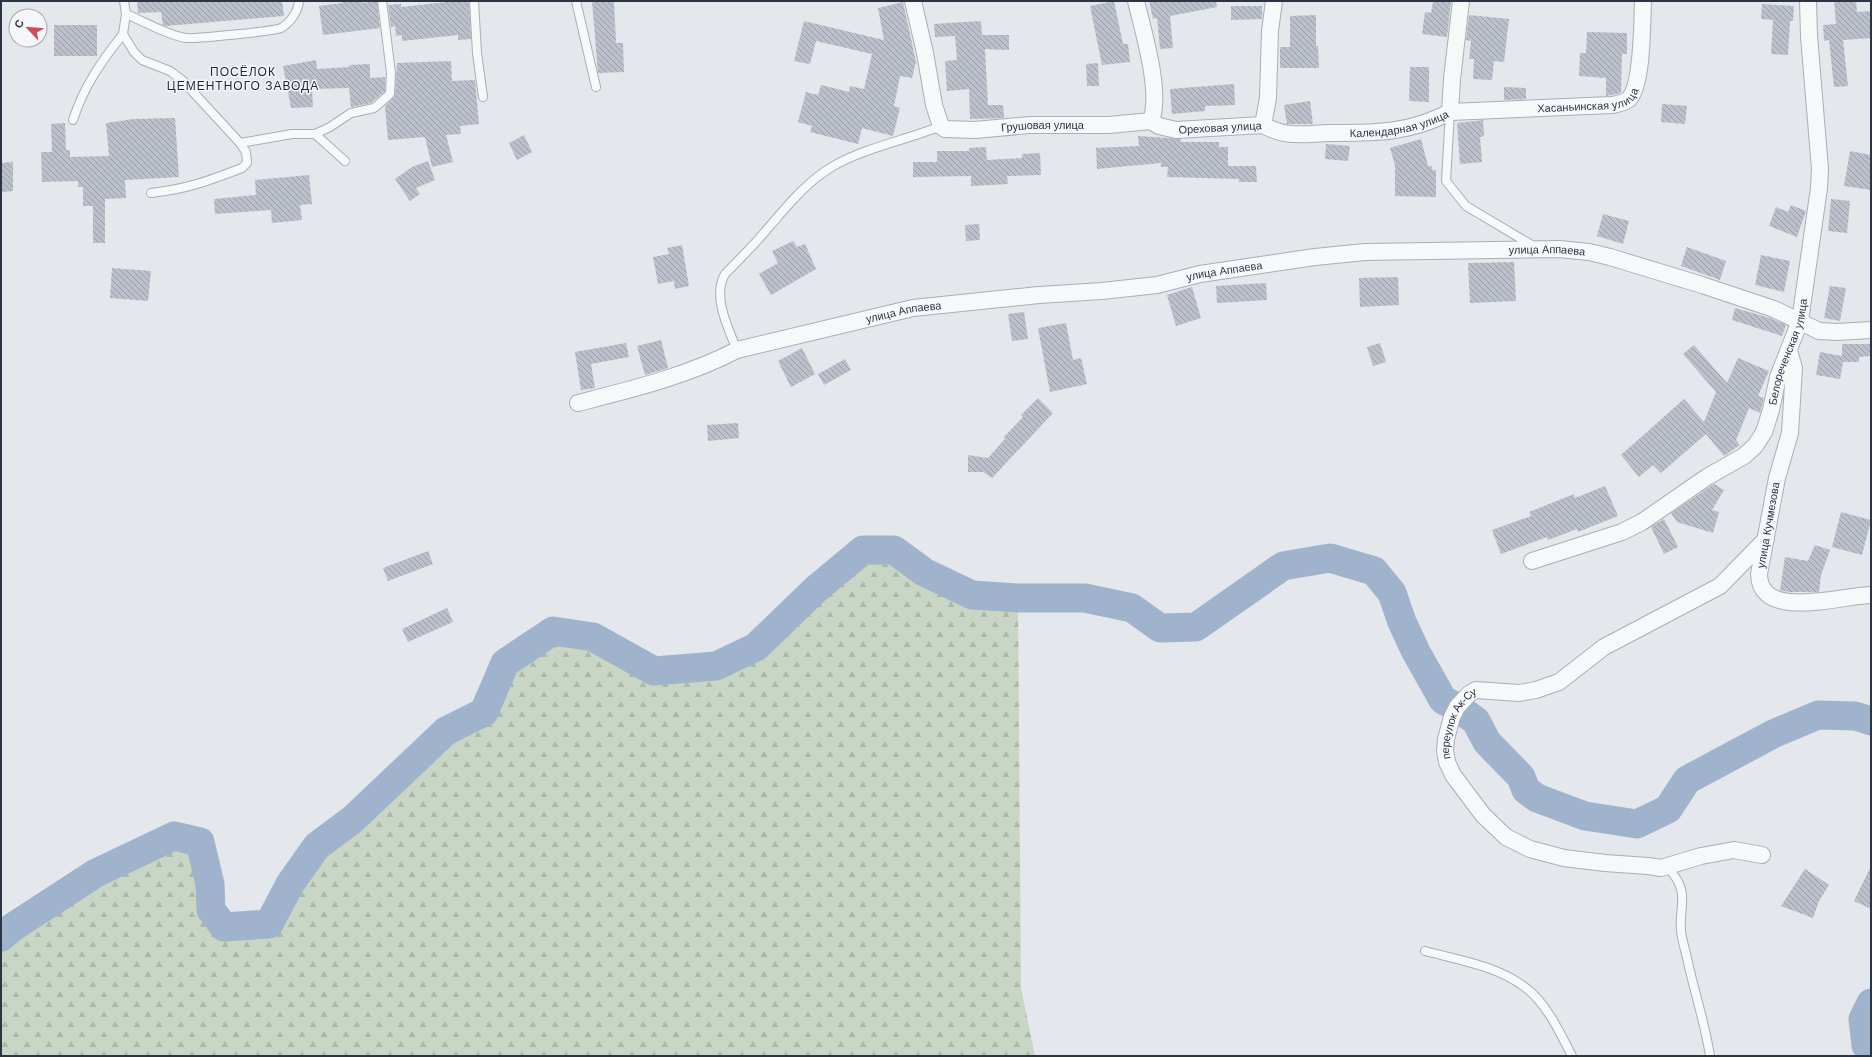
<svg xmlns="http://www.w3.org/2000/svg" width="1872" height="1057" viewBox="0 0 1872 1057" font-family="Helvetica,sans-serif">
<defs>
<pattern id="forest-firs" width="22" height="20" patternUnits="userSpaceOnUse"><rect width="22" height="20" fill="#c9d6c5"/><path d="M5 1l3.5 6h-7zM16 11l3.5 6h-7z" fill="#adb8ab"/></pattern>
<pattern id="building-back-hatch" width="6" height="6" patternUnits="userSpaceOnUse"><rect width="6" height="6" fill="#bbc0ca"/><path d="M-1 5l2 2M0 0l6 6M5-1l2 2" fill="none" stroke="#989da6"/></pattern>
</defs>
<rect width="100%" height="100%" fill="#e4e7ec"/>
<polygon fill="url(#forest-firs)" points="863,550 894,550 924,572 972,595 1018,598 1021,988 1035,1056 1,1056 1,937 13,927 96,873 174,836 200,842 210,884 211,910 224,926 269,924 290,884 317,846 353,820 446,731 484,712 505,663 553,631 593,637 654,671 716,666 756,647 815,590"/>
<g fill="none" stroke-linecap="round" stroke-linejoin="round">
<g stroke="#9fb4cc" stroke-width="29">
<polyline points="1,937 13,927 96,873 174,836 200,842 210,884 211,910 224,927 269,924 290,884 317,846 352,820 446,731 484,712 505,663 553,631 593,637 654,671 716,666 756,647 815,590 863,550 894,550 924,572 972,595 1018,598 1085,598 1132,608 1160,628 1196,627 1283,566 1330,558 1374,571 1392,593 1402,622 1416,652 1443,700 1457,707 1476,721 1487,742 1521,777 1526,790 1537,798 1585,816 1637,824 1668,809 1687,780 1773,734 1818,715 1855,716 1871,721"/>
<polyline points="1871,1003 1863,1019 1866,1045 1871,1047"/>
</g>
</g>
<g fill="url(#building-back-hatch)">
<polygon points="137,1 282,1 284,16 166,26 163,25 161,12 138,13"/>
<polygon points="342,1 362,1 362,3 377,1 380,28 323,35 319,6 342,3"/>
<polygon points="456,1 469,1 471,39 458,40 458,35 402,41 402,35 396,36 395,26 391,27 388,5 401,4 401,7"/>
<polygon points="592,1 614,1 616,43 623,43 624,72 598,73"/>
<polygon points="1114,1 1123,44 1128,44 1130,62 1102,65 1090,6"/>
<polygon points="1149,1 1216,1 1217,7 1170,16 1173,48 1160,49 1157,18 1153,19"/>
<polygon points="1433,1 1451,1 1447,37 1422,34 1425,12 1431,13"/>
<polygon points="1834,1 1856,1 1857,12 1871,11 1871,38 1843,40 1848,86 1834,87 1829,40 1824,41 1823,25 1836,24"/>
<polygon points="903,2 916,62 912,78 900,76 894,106 900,108 893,136 862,128 858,144 810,132 812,126 798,122 806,92 818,95 821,85 849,92 850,86 864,89 872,54 816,41 810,64 794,61 804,21 884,40 878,8"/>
<polygon points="1762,4 1794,6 1793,21 1790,21 1788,55 1771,54 1773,20 1761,19"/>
<polygon points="1231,6 1262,6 1262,19 1231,20"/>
<polygon points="1316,15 1316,46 1318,46 1319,68 1280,68 1280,47 1290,47 1290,16"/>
<polygon points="1469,15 1509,19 1504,62 1494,61 1492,80 1473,79 1474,59 1469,59 1471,41 1466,40"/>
<polygon points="981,21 982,35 1009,35 1009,50 985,49 988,105 1003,105 1004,118 970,119 969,89 947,91 945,61 957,60 955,36 935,37 934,24"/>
<rect x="54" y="25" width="43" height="31"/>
<polygon points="1587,32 1627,33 1627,54 1622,54 1621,93 1606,96 1606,78 1579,76 1580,53 1586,53"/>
<polygon points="316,60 317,69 350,67 349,65 370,64 370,78 385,77 385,91 371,103 351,107 349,88 312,89 313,107 291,108 283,66"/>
<polygon points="451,61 452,81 475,80 479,124 460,126 461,134 446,135 453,162 432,167 425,137 388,140 385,106 395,96 397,63"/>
<polygon points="1098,63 1099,86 1087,86 1086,64"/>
<polygon points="1410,67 1429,67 1429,102 1409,101"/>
<polygon points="1234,84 1235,105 1205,106 1205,111 1172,114 1170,89"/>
<polygon points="1504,87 1526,88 1526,99 1504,100"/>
<polygon points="1310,101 1313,124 1287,124 1284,105"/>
<polygon points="1662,104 1687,106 1685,124 1661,122"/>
<polygon points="175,118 179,177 125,180 126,198 105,199 105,243 93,243 93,206 83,206 83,187 78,187 78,181 42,182 41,152 52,152 51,124 65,123 66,150 70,150 70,157 109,156 106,123 134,119"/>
<polygon points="1483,120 1484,136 1480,137 1482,162 1460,164 1457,123"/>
<polygon points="524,135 532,152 517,160 509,143"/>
<polygon points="1138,136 1181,139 1180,142 1219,142 1219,147 1228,147 1228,166 1256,166 1257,182 1239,182 1239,179 1167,177 1168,167 1161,167 1161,163 1097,169 1096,148 1139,146"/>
<polygon points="1421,139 1428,166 1432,166 1432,170 1436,170 1436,197 1395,196 1395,165 1390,148"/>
<polygon points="1326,144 1350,146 1348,161 1325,159"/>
<polygon points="986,147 987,160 1022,158 1022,154 1040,153 1041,175 1007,176 1008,184 971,186 971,176 913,177 913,162 937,162 937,151 969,151 969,148"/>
<polygon points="1850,151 1871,155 1871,190 1844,186"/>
<polygon points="428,161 435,180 416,188 420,194 410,201 395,179 412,167"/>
<polygon points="13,162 13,191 1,192 1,163"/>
<polygon points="309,175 312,204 300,205 302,220 272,223 271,210 215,214 214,199 256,195 255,180"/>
<polygon points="1831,199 1850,201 1847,233 1828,231"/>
<polygon points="1791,205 1806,211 1797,237 1769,226 1776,207 1788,212"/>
<polygon points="1603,214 1629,221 1623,244 1597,236"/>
<polygon points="979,224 980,240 966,241 965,225"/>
<polygon points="793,241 797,247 805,244 816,269 771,295 759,274 778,263 772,251"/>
<polygon points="682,245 689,286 675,289 674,281 658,284 653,257 669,254 667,248"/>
<polygon points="1687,247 1726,261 1720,280 1681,266"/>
<polygon points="1761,255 1790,261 1784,292 1755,285"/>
<polygon points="1514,262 1516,301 1470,303 1468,263"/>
<polygon points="112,268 151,271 148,301 110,298"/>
<polygon points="1398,277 1399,305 1360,307 1359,278"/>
<polygon points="1266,283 1267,300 1217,303 1216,286"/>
<polygon points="1830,286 1846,288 1840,321 1824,318"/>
<polygon points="1192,287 1201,318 1176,326 1167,295"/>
<polygon points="1735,308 1770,318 1786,325 1782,336 1732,320"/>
<polygon points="1024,312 1028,339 1012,341 1008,314"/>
<polygon points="1066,323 1073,360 1081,358 1087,384 1050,392 1038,328"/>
<polygon points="661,340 668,368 645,375 637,346"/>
<polygon points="626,343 629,357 591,364 595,388 581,390 575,352"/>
<polygon points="1380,343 1386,362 1373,366 1367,347"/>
<polygon points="1842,344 1870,344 1870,356 1859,357 1859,362 1843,362 1840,379 1816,375 1820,352 1842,356"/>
<polygon points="1694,345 1727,383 1738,358 1769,371 1758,396 1764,398 1760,413 1749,408 1736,440 1740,445 1724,456 1706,434 1661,473 1653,465 1639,477 1621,455 1684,399 1704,422 1716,392 1683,354"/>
<polygon points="802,348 815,374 791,387 778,361"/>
<polygon points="845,359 851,370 824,385 818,374"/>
<polygon points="1038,398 1053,413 992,478 983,472 968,472 968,455 988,458 1005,439 1004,437 1023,417 1021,415"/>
<polygon points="738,423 739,438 708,441 707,425"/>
<polygon points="1714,484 1724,490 1712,510 1719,512 1713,533 1677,522 1671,513"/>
<polygon points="1605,486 1618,516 1578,532 1577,529 1548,540 1547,537 1501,554 1492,530 1531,516 1529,512 1574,494 1575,498"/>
<polygon points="1841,512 1871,520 1862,555 1832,547"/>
<polygon points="1664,519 1678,547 1664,554 1651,527"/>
<polygon points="1815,545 1830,550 1821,575 1819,592 1789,592 1780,590 1785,557 1808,561"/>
<polygon points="428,551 433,564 388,581 383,568"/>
<polygon points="447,608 453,622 408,642 402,629"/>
<polygon points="1871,866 1871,909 1854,901"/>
<polygon points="1805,869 1829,885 1819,901 1813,918 1781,906"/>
</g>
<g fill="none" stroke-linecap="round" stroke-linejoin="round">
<g stroke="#a9aeb7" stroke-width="10">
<g id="lane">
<polyline points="124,1 126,14 123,34 134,52 142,60 170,71 182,80 240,143 292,134 315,134 330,127 351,113 374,108 390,94 391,73 382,1"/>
<polyline points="474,1 477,53 483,97"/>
<polyline points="576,1 596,87"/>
<path d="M126,14C143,21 169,36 186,38C195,39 275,31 281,28C290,23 298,12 299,1"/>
<polyline points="1450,112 1446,181 1466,206 1535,247"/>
<path d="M73,120C84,86 101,62 123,34"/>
<polyline points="315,134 345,161"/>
<path d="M151,193C187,189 208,181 242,168L247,163L246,152L240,143"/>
<path d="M737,350C728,328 712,296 725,274C740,259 755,244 769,227C789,204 807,181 835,165C868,147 906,140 941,126"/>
<path d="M1663,869L1670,870C1690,893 1679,904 1681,931C1682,940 1685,949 1687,958C1694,991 1705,1023 1710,1056"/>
<path d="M1425,951C1459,960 1498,966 1526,988C1547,1004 1560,1033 1572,1056"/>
</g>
</g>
<g stroke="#a9aeb7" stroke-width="18">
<g id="street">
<path id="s1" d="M913,1L925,53L934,105L941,126L945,129L975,130L1030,125H1109L1151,121"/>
<path d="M1136,1C1143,31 1162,92 1151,121"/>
<path id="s2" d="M1450,112L1612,105C1617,104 1625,103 1629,99C1643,84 1642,22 1643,1"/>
<path id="s3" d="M1151,121L1159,126L1176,130L1263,125L1268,98L1270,31L1274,1"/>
<path id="s4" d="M1263,125C1286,138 1303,134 1328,133C1374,133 1408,134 1450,112L1452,79L1461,1"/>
<path d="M1789,351L1794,368L1790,433L1777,478L1759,574C1759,622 1844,595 1871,595"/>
<path id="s5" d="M578,403C633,389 687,376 737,350L913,308L1039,295L1102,291L1157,285L1200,274L1315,257L1365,252L1559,249L1589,252L1610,257L1702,285L1774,309L1819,331L1837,332L1871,330"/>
<path id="s6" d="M1532,561L1622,532L1642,522L1707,477L1744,456L1755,446L1764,432L1771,410L1778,377L1800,321L1819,188L1820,169L1809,36L1808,1"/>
<path id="s7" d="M1762,855L1734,850L1701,856L1661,868L1648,866L1605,863L1564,858L1530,849L1506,837L1483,815L1453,775L1447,762L1445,751L1446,739L1452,717L1457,707L1469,694L1476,690L1519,693L1536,690L1559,682L1604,647L1720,586L1766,539"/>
</g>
</g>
<use href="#lane" stroke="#f7f8fa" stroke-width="8"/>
<use href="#street" stroke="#f7f8fa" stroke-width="16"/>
</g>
<g text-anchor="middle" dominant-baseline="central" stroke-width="3" stroke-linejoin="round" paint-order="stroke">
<g font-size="11" fill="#2b3445" stroke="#f4f6f9">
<text stroke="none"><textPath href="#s2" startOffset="140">Хасаньинская улица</textPath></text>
<text stroke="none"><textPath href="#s4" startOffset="139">Календарная улица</textPath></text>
<text stroke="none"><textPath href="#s3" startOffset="71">Ореховая улица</textPath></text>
<text stroke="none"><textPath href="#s1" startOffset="231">Грушовая улица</textPath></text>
<text stroke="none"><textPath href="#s5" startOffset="987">улица Аппаева</textPath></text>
<text stroke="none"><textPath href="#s5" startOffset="663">улица Аппаева</textPath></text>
<text stroke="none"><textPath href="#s5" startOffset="339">улица Аппаева</textPath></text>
<text stroke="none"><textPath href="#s6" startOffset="354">Белореченская улица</textPath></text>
<text transform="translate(1768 525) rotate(-80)">улица Кучмезова</text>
<text stroke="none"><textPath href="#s7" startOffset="402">переулок Ак-Су</textPath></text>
</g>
<g font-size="12" letter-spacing="1" fill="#1d2536" stroke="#f4f6f9">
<text x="243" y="72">ПОСЁЛОК<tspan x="243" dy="14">ЦЕМЕНТНОГО ЗАВОДА</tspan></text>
</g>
</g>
<rect width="1872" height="1057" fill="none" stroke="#2b3445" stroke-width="4"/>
<g transform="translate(28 28) rotate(296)"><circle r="19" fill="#f4f6f9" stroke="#a4a8b1"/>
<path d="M0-3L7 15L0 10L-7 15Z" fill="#d1495b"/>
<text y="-6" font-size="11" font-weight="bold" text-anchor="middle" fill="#2b3445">С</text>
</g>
</svg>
